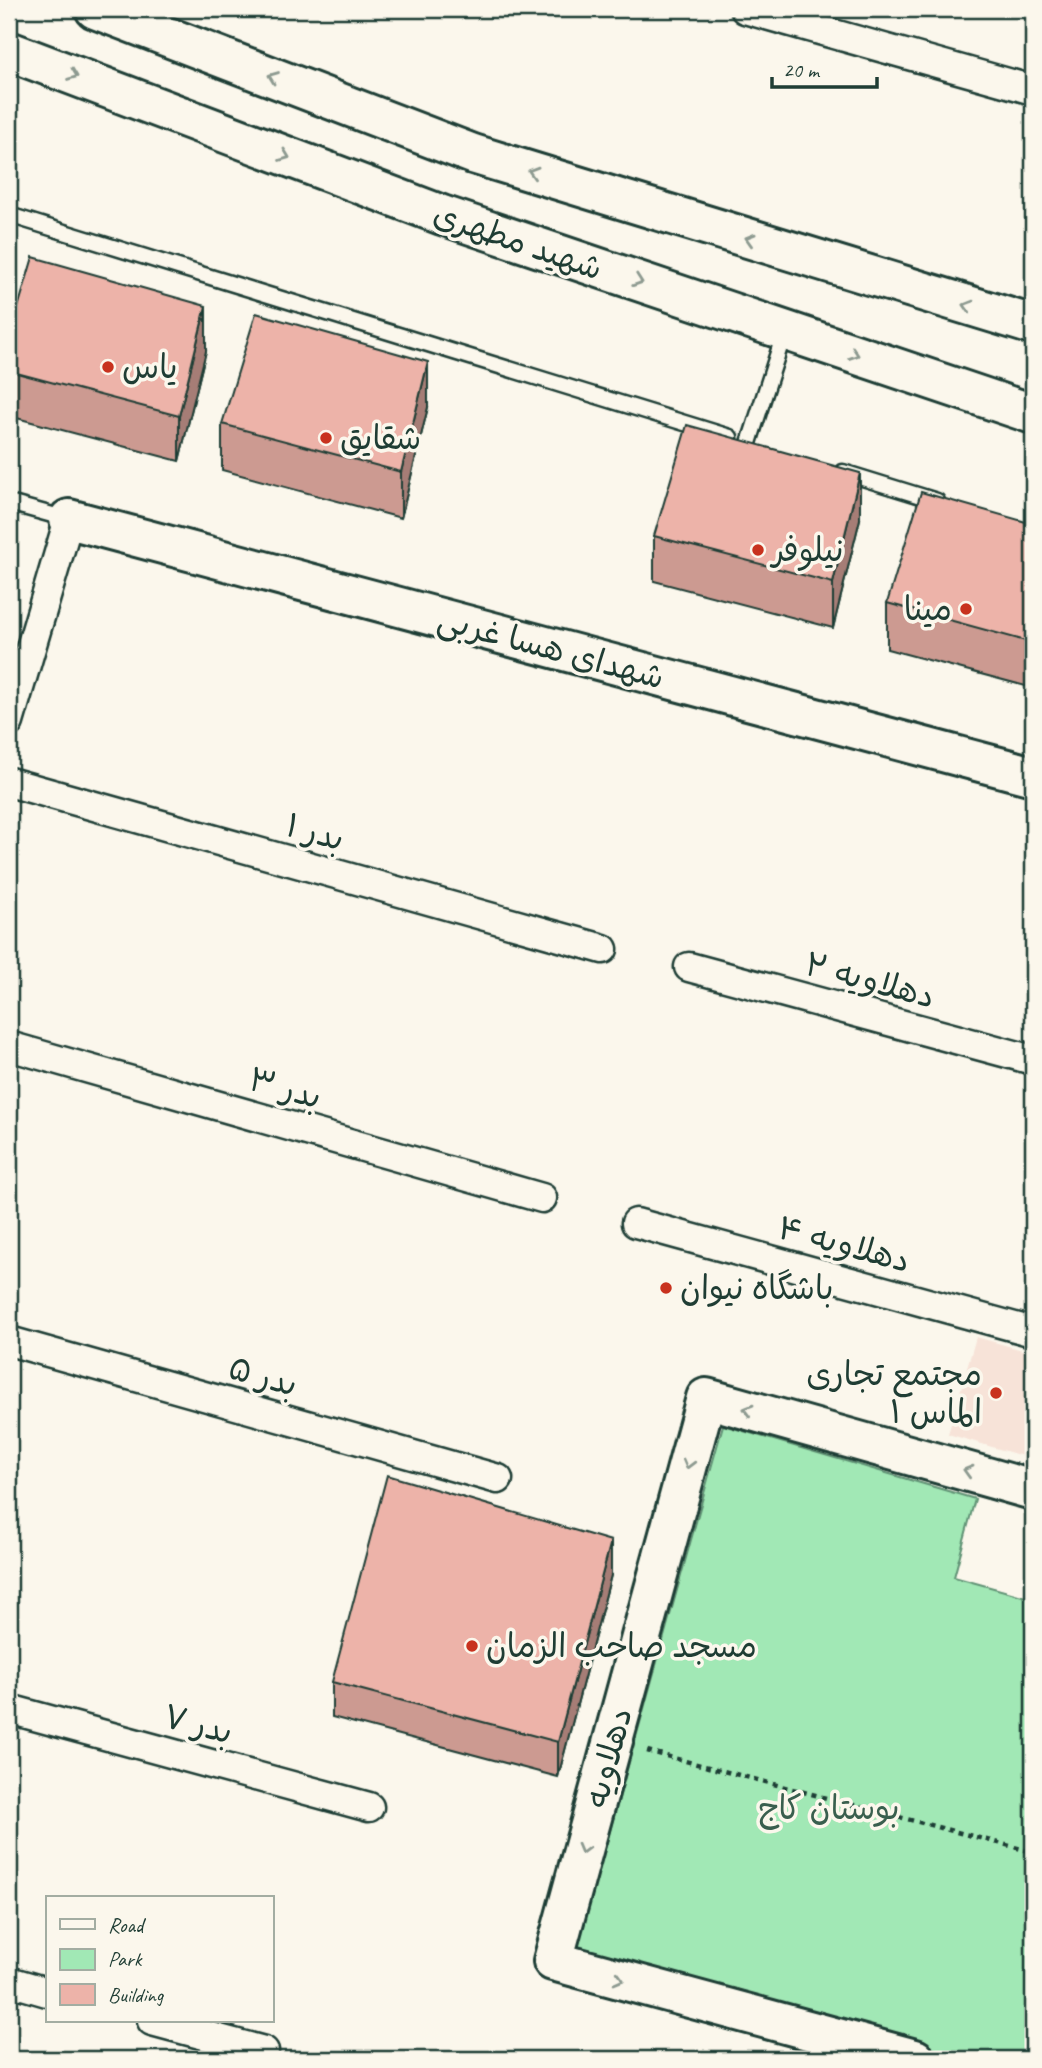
<svg xmlns="http://www.w3.org/2000/svg" width="1042" height="2068" viewBox="0 0 1042 2068" font-family="Caveat,'Playpen Sans Arabic',sans-serif">
<rect width="100%" height="100%" fill="#fbf7ec"/>
<filter id="ink" filterUnits="userSpaceOnUse"><feTurbulence type="fractalNoise" baseFrequency=".0143" numOctaves="2"/><feDisplacementMap in="SourceGraphic" scale="14" xChannelSelector="R" yChannelSelector="G"/><feConvolveMatrix kernelMatrix="1 2 1 2 8 2 1 2 1" color-interpolation-filters="sRGB"/></filter>
<g filter="url(#ink)">
<polygon fill="#f7e3d8" points="976,1337 1033,1353 1033,1459 948,1434"/>
<polygon fill="#a1e8b5" stroke="#609274" stroke-width="2" points="723,1425 975,1499 954,1577 1033,1599 1033,2059 969,2059 577,1949"/>
<g fill="none" stroke-linecap="round" stroke-linejoin="round">
<g stroke="#1f3d34" stroke-width="19">
<g id="lane">
<polyline points="9,215 730,437"/>
<polyline points="749,443 785,331"/>
<polyline points="843,472 937,501"/>
<polyline points="9,503 67,519"/>
</g>
</g>
<g stroke="#1f3d34" stroke-width="33">
<g id="street">
<polyline points="745,9 1033,90"/>
<polyline points="9,722 69,519"/>
<polyline points="9,782 603,949"/>
<polyline points="689,967 1033,1060"/>
<polyline points="9,1046 542,1198"/>
<polyline points="636,1223 1033,1332"/>
<polyline points="9,1341 498,1479"/>
<polyline points="9,1709 369,1807"/>
<polyline points="9,1981 47,1992"/>
<polyline points="152,2021 264,2051"/>
</g>
</g>
<g stroke="#1f3d34" stroke-width="44">
<g id="secondary">
<polyline points="95,9 473,154 1033,325"/>
<polyline points="9,51 442,215 1033,414"/>
<polyline points="69,519 1033,776"/>
<polyline points="915,2059 553,1961 706,1398 1033,1490"/>
</g>
</g>
<polyline stroke="#1f3d34" stroke-width="4.5" stroke-dasharray="5 5" stroke-linecap="butt" points="647,1751 1033,1852"/>
<use href="#lane" stroke="#fbf7ec" stroke-width="14"/>
<use href="#street" stroke="#fbf7ec" stroke-width="28"/>
<use href="#secondary" stroke="#fbf7ec" stroke-width="38"/>
</g>
<g fill="#cc9a91" stroke="#1f3d34" stroke-width="2">
<polygon points="9,338 206,351 179,461 9,416"/>
<polygon points="428,407 401,518 222,470 222,424"/>
<polygon points="860,519 833,628 654,581 654,536"/>
<polygon points="1033,524 1033,688 887,649 887,603"/>
<polygon points="611,1575 558,1777 332,1717 332,1682"/>
</g>
<g fill="#a67d76" stroke="#1f3d34" stroke-width="2">
<polygon points="206,306 206,351 179,461 179,416"/>
<polygon points="428,362 428,407 401,518 401,472"/>
<polygon points="860,473 860,519 833,628 833,583"/>
<polygon points="611,1541 611,1575 558,1777 558,1742"/>
</g>
<g fill="#edb3a9" stroke="#1f3d34" stroke-width="2">
<polygon points="33,257 206,306 179,416 9,371 9,338"/>
<polygon points="256,313 428,362 401,472 222,424"/>
<polygon points="687,425 860,473 833,583 654,536"/>
<polygon points="921,492 1033,524 1033,643 887,603"/>
<polygon points="387,1475 611,1541 558,1742 332,1682"/>
</g>
<defs><path id="oneway-chevron" d="M-2-3.5L2.5 0L-2 3.5" fill="none" stroke-width="1.6" stroke-linecap="round" stroke-linejoin="round" transform="scale(1.75)"/></defs>
<g stroke="#8d9a90">
<use href="#oneway-chevron" transform="translate(73 75) rotate(21)"/>
<use href="#oneway-chevron" transform="translate(273 77) rotate(-159)"/>
<use href="#oneway-chevron" transform="translate(285 156) rotate(21)"/>
<use href="#oneway-chevron" transform="translate(533 172) rotate(-163)"/>
<use href="#oneway-chevron" transform="translate(750 239) rotate(-163)"/>
<use href="#oneway-chevron" transform="translate(638 281) rotate(19)"/>
<use href="#oneway-chevron" transform="translate(968 306) rotate(-163)"/>
<use href="#oneway-chevron" transform="translate(854 354) rotate(19)"/>
<use href="#oneway-chevron" transform="translate(748 1410) rotate(-164)"/>
<use href="#oneway-chevron" transform="translate(688 1464) rotate(105)"/>
<use href="#oneway-chevron" transform="translate(968 1471) rotate(-164)"/>
<use href="#oneway-chevron" transform="translate(583 1849) rotate(105)"/>
<use href="#oneway-chevron" transform="translate(619 1979) rotate(15)"/>
</g>
</g>
<g fill="#c8321e" stroke="#fbf7ec" stroke-width="2.5">
<circle cx="108" cy="367" r="7"/>
<circle cx="326" cy="438" r="7"/>
<circle cx="758" cy="550" r="7"/>
<circle cx="966" cy="609" r="7"/>
<circle cx="666" cy="1288" r="7"/>
<circle cx="996" cy="1393" r="7"/>
<circle cx="472" cy="1646" r="7"/>
</g>
<g text-anchor="middle" dominant-baseline="central" stroke-width="7" stroke-linejoin="round" paint-order="stroke">
<g font-size="33" fill="#1f3d34" stroke="#fbf7ec">
<text transform="translate(518 241) rotate(19)">شهید مطهری</text>
<text transform="translate(551 648) rotate(15)">شهدای هسا غربی</text>
<text transform="translate(315 832) rotate(16)">بدر ۱</text>
<text transform="translate(870 980) rotate(15)">دهلاویه ۲</text>
<text transform="translate(285 1088) rotate(16)">بدر ۳</text>
<text transform="translate(844 1244) rotate(15)">دهلاویه ۴</text>
<text transform="translate(263 1376) rotate(16)">بدر ۵</text>
<text transform="translate(198 1724) rotate(15)">بدر ۷</text>
<text transform="translate(608 1758) rotate(-75)">دهلاویه</text>
</g>
<g font-size="33" fill="#1f3d34" stroke="#fbf7ec" text-anchor="start">
<text x="122" y="367">یاس</text>
<text x="340" y="438">شقایق</text>
<text x="772" y="550">نیلوفر</text>
<text x="952" y="609" text-anchor="end">مینا</text>
<text x="680" y="1288">باشگاه نیوان</text>
<text x="982" y="1374" text-anchor="end">مجتمع تجاری<tspan x="982" dy="38">الماس ۱</tspan></text>
<text x="486" y="1646">مسجد صاحب الزمان</text>
</g>
<g font-size="33" fill="#395f4e" stroke="#fbf7ec">
<text x="829" y="1808">بوستان کاج</text>
</g>
</g>
<rect width="1042" height="2068" fill="none" stroke="#fbf7ec" stroke-width="35"/>
<rect x="18" y="18" width="1007" height="2033" fill="none" stroke="#1f3d34" stroke-width="2.5" filter="url(#ink)"/>
<rect x="46" y="1896" width="228" height="126" fill="#fbf7ec" stroke="#a3ada2" stroke-width="2"/>
<rect x="60" y="1919" width="35" height="10" fill="#fbf7ec" stroke="#a3ada2" stroke-width="2"/>
<text x="108" y="1932" font-size="21" fill="#1f3d34">Road</text>
<rect x="60" y="1949" width="35" height="21" fill="#a1e8b5" stroke="#a3ada2" stroke-width="2"/>
<text x="108" y="1966" font-size="21" fill="#1f3d34">Park</text>
<rect x="60" y="1984" width="35" height="21" fill="#edb3a9" stroke="#a3ada2" stroke-width="2"/>
<text x="108" y="2002" font-size="21" fill="#1f3d34">Building</text>
<path d="M772 77v10h105v-10" fill="none" stroke="#1f3d34" stroke-width="3.5"/>
<text x="783" y="77" font-size="21" fill="#1f3d34" stroke="#fbf7ec" stroke-width="5" paint-order="stroke">20 m</text>
</svg>
